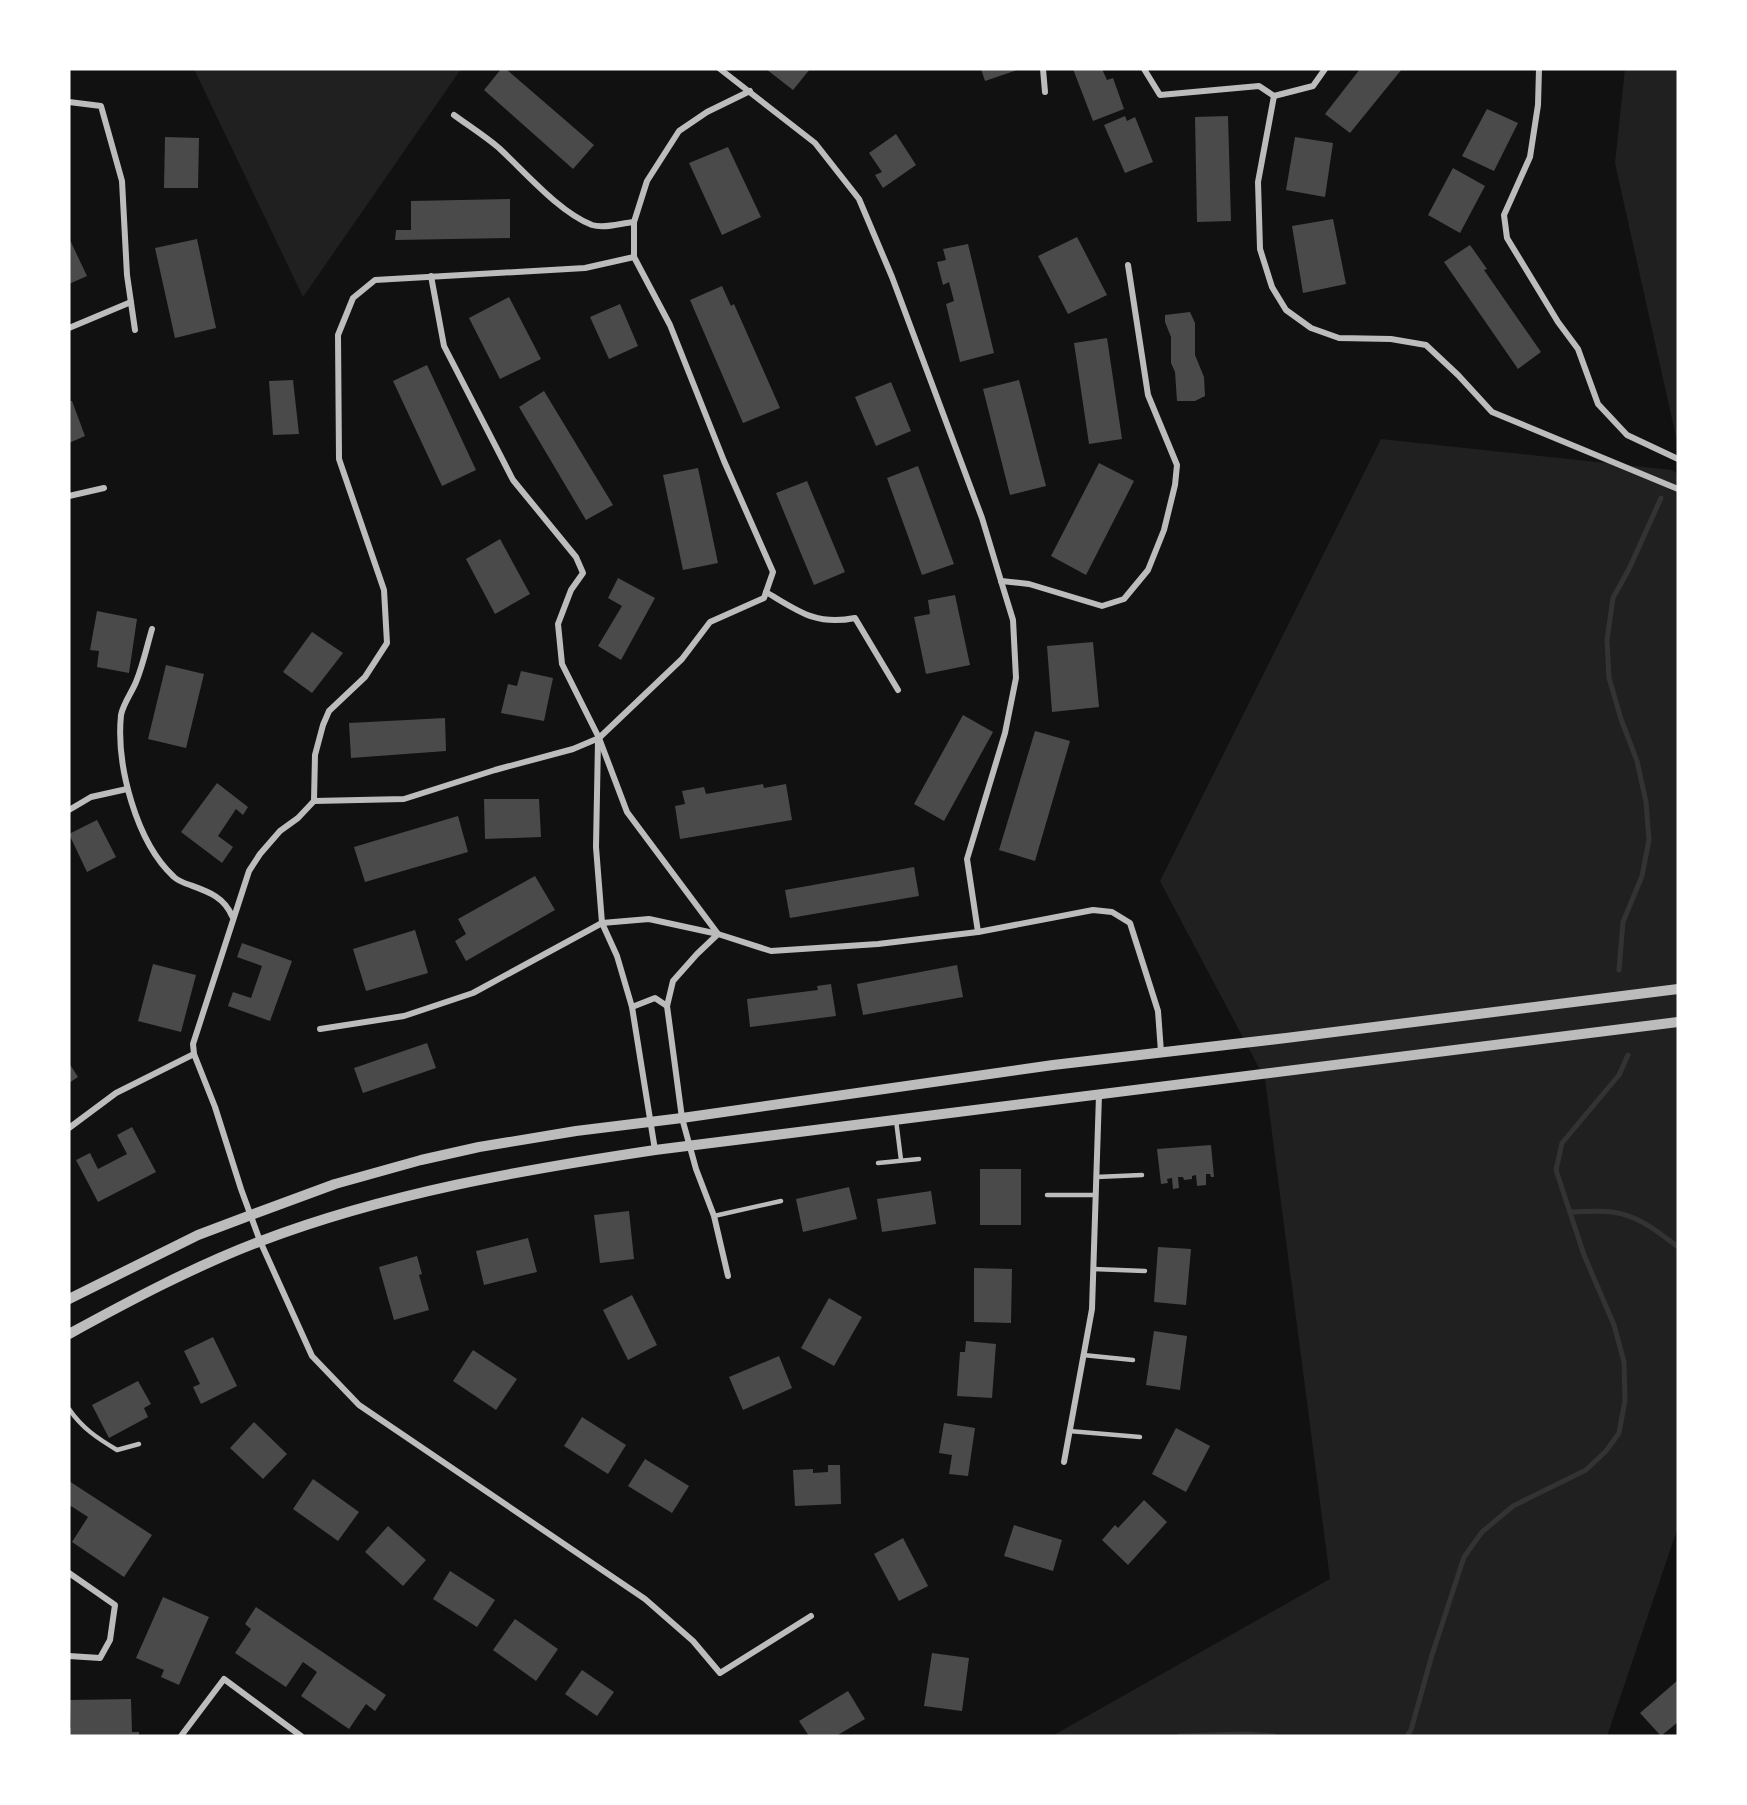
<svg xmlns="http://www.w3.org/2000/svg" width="1747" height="1805" viewBox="0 0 1747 1805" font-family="Lato,sans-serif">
<rect width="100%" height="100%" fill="#111"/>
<g fill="#202020">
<polygon points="194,69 461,69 303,297"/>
<polygon points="1625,69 1678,69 1678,446 1615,163"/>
<polygon points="1381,439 1672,470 1678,474 1678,1527 1607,1736 1052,1736 1330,1579 1265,1079 1160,881"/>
</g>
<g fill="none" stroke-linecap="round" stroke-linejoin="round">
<g stroke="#333" stroke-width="5">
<polyline points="1619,970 1623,922 1642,876 1649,840 1646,802 1637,761 1621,719 1609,678 1607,640 1613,598 1629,569 1661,498"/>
<path d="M1570,1212C1583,1212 1599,1210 1612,1212C1638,1215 1658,1232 1678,1247"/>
<polyline points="1179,1736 1245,1734 1274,1736"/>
<polyline points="1407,1736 1411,1730 1432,1655 1464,1557 1482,1532 1513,1506 1586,1470 1606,1451 1619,1433 1625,1400 1624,1362 1614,1325 1584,1255 1556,1170 1562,1143 1619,1075 1628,1055"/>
</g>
</g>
<g fill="#4a4a4a">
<polygon points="501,69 506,69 594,145 573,169 484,90"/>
<polygon points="766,69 810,69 793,90"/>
<polygon points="981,69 1020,69 985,81"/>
<polygon points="1073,69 1102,69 1107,80 1113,78 1124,109 1093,121"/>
<polygon points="1360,69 1402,69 1350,133 1325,114"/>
<polygon points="1487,109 1518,123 1494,171 1462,156"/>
<polygon points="1125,116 1127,121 1135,117 1153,162 1125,173 1104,125"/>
<polygon points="1228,116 1231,221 1197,222 1195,117"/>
<polygon points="896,134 916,165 883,188 875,175 882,172 869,153"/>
<polygon points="165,137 199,138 198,188 164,188"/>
<polygon points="1295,137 1333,143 1325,197 1286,190"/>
<polygon points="728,147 761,217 722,235 689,163"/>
<polygon points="1453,168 1485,186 1460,233 1428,215"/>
<polygon points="510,199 510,238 395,240 396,230 411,230 411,201"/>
<polygon points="1333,219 1346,284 1303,293 1292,226"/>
<polygon points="1077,237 1107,295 1068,314 1038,256"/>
<polygon points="69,238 87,276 69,284"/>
<polygon points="197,239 216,328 175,338 155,248"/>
<polygon points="968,244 994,353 960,362 946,304 954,301 949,282 943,285 937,262 946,260 943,249"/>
<polygon points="1470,245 1487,269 1484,270 1541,352 1518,369 1444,262"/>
<polygon points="722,286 731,306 734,304 780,408 743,423 690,300"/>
<polygon points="509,297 541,359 500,379 469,318"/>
<polygon points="620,304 638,346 609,359 590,317"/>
<polygon points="1190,312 1195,323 1195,355 1204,377 1205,396 1195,401 1177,401 1175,372 1171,363 1171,337 1165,322 1165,315"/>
<polygon points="1107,338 1122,439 1089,444 1074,343"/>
<polygon points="427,365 476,470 442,486 393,381"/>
<polygon points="293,380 299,434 273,435 269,381"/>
<polygon points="1019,380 1046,486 1010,495 983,389"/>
<polygon points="891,382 911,431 876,446 855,397"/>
<polygon points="544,391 613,505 586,520 519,407"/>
<polygon points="69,401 72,401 85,436 69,443"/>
<polygon points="1099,463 1134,481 1086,575 1051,556"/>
<polygon points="918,466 954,564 922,575 887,478"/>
<polygon points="698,468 718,563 683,570 663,475"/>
<polygon points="807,481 845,572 814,585 776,493"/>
<polygon points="500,539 530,594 495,614 466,559"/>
<polygon points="618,578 655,598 621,660 598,646 622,606 608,598"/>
<polygon points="955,595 970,665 926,674 914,617 930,614 928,600"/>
<polygon points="97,611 137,619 129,673 97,667 99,651 90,650"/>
<polygon points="312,632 343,653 312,693 283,672"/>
<polygon points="1093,642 1099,707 1052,712 1047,646"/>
<polygon points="166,665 204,674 186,748 148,739"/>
<polygon points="521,671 553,678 544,721 501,713 508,684 517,686"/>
<polygon points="963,715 993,732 944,821 914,804"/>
<polygon points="445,718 446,751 351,758 349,723"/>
<polygon points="1035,731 1070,741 1035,861 999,850"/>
<polygon points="217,783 248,807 243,815 236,809 218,836 233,847 222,863 181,832"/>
<polygon points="763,784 764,788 786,784 792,820 680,839 675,806 685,804 682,791 704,787 706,794"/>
<polygon points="484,799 539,799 541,837 485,839"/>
<polygon points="458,816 468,852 365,882 354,847"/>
<polygon points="97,820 116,857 87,872 69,834"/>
<polygon points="914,867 919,896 790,918 785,890"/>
<polygon points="535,876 555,910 466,961 455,941 466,934 458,919"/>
<polygon points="415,930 428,973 366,991 353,949"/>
<polygon points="242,943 292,961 270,1021 228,1006 233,992 251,998 262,966 237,957"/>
<polygon points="153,964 196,975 181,1032 138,1021"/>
<polygon points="957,965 963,997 863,1015 857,984"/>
<polygon points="831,984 836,1016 750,1027 747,999 818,990 817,986"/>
<polygon points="427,1043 436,1068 363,1093 354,1068"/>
<polygon points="69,1063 78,1077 69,1083"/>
<polygon points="132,1127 156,1172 98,1202 76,1160 90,1153 98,1169 127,1154 117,1135"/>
<polygon points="1211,1145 1214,1177 1211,1177 1210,1174 1206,1174 1206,1185 1197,1186 1196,1175 1192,1176 1192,1179 1184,1180 1183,1177 1178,1177 1179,1188 1173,1189 1172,1178 1167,1179 1168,1183 1161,1184 1157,1149"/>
<rect x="980" y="1169" width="41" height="56"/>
<polygon points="849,1187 857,1219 803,1232 796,1199"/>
<polygon points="931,1191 936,1224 882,1232 877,1199"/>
<polygon points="629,1211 634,1259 600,1263 594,1215"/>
<polygon points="528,1238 537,1272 484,1285 476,1251"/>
<polygon points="1158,1247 1191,1249 1186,1305 1154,1302"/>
<polygon points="417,1256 422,1274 419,1275 429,1310 394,1320 379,1267"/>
<polygon points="974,1268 1012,1269 1011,1323 974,1322"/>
<polygon points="632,1295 657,1345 628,1360 603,1310"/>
<polygon points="829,1298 862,1317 834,1366 801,1348"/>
<polygon points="1154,1331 1187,1336 1180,1390 1146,1385"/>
<polygon points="213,1337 237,1386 201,1404 193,1387 200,1384 184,1351"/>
<polygon points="966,1341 996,1344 992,1398 957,1396 960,1352 965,1352"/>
<polygon points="473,1350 517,1379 496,1410 453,1381"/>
<polygon points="779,1356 792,1388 743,1410 729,1377"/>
<polygon points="138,1381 151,1404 144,1408 148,1417 109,1438 92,1405"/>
<polygon points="582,1417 626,1445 608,1474 564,1446"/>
<polygon points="254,1422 287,1454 263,1479 230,1448"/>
<polygon points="944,1423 975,1428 968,1476 949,1474 952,1455 939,1453"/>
<polygon points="1176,1428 1210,1446 1186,1492 1152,1474"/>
<polygon points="645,1459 689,1486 672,1513 628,1486"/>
<polygon points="828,1465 840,1465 841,1504 795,1506 793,1470 813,1469 813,1473 828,1472"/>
<polygon points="313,1479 359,1512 338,1541 293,1509"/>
<polygon points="69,1481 152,1535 124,1577 72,1542 88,1517 71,1506 69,1510"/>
<polygon points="1144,1500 1167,1522 1128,1565 1102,1540 1115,1525 1118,1528"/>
<polygon points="1014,1525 1062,1540 1053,1571 1004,1556"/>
<polygon points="388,1526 426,1560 403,1586 365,1552"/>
<polygon points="903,1538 928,1586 899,1601 874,1554"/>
<polygon points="450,1571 495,1600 477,1627 433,1599"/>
<polygon points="163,1597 209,1617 179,1685 161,1677 164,1670 136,1658"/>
<polygon points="256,1607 386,1695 375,1711 366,1704 349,1729 301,1696 317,1672 303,1662 286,1687 235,1653 251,1629 245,1624"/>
<polygon points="515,1619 558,1649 536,1681 493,1650"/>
<polygon points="932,1653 969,1658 962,1711 924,1706"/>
<polygon points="582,1670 614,1692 597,1716 565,1694"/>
<polygon points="1678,1680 1678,1722 1661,1736 1640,1713"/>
<polygon points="848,1691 865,1719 836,1736 809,1736 799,1721"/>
<polygon points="131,1699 132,1732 139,1732 139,1736 69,1736 69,1728 71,1728 70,1700"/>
</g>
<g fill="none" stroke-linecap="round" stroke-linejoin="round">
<g stroke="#bcbcbc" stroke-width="4.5">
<polyline points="896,1120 901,1160"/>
<polyline points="878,1163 919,1159"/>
<polyline points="1096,1177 1142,1175"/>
<polyline points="1047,1195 1096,1195"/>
<polyline points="714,1216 781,1201"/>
<polyline points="1093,1269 1145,1271"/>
<polyline points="1083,1355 1133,1360"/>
<path d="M69,1409C82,1428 97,1438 117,1450L139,1444"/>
<polyline points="1069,1431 1140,1437"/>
</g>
<g stroke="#bcbcbc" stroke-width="6">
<polyline points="720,69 815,143 859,199 892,277 982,518 1001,581 1013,620 1016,678 1005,733 967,859 978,932 1093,910 1112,912 1130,923 1158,1011 1161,1052"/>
<polyline points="1043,69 1045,92"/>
<polyline points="1144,69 1160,95 1259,86 1274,96 1258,182 1260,249 1272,287 1286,310 1311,328 1339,338 1391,339 1426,345 1458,375 1492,412 1678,489"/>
<polyline points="1539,69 1538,105 1530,157 1504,215 1507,238 1558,322 1578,349 1598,404 1627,435 1678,459"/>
<polyline points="1274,96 1313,86 1325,69"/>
<polyline points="69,102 101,106 122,181 127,275 135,330"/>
<path d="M454,115C469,126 485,136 499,148C525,172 559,212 592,225C605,229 621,223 634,222"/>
<polyline points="634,257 585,268 375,280 353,298 338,335 339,459 384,590 387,643 365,677 329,711 323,725 315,755 314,801 298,818 280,831 260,854 249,871 193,1044 194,1054 215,1107 241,1189 260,1241 312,1356 359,1405 645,1599 693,1641 720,1673 811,1616"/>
<polyline points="431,276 444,346 513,480 576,557 583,573 571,590 558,624 562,664 599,738 627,812 718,934 697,954 673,981 667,1006 682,1118 696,1169 714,1216 728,1276"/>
<polyline points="69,328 131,302"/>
<polyline points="69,496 104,488"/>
<polyline points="1001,581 1029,584 1102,606 1124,599 1148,570 1164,530 1175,485 1177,465 1148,395 1128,265"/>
<path d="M766,592C798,611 816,626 855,618L898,690"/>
<path d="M152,629C147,646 143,665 136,682C132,692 123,704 121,715C116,765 136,842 174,877C178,881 184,883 190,885C209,892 224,897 232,916"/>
<polyline points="598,741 596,847 602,923 617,956 632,1007 655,1150"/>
<polyline points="314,801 404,799 495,770 573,749 599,738 682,659 710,622 764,598 773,572 724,461 670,325 634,257 634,222 647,181 679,131 707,112 750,91"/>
<polyline points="69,810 91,797 127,789"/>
<polyline points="632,1007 655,998 667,1006"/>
<polyline points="320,1029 404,1016 473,993 602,923 649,919 718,934 771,951 878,944 978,932"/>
<polyline points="69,1128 116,1093 194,1054"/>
<polyline points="1064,1462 1092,1309 1099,1095"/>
<polyline points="69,1573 115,1605 110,1640 100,1658 69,1656"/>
<polyline points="181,1736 224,1679 301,1736"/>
</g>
<g stroke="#bcbcbc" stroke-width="10">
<polyline points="69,1299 198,1235 251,1215 335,1184 421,1160 479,1147 576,1131 682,1118 1053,1065 1286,1038 1678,989"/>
<path d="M69,1334C131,1300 195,1266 261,1241C387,1193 522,1170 655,1150L1678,1022"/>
</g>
</g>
<rect width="1747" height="1805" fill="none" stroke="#ffffff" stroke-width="141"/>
</svg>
